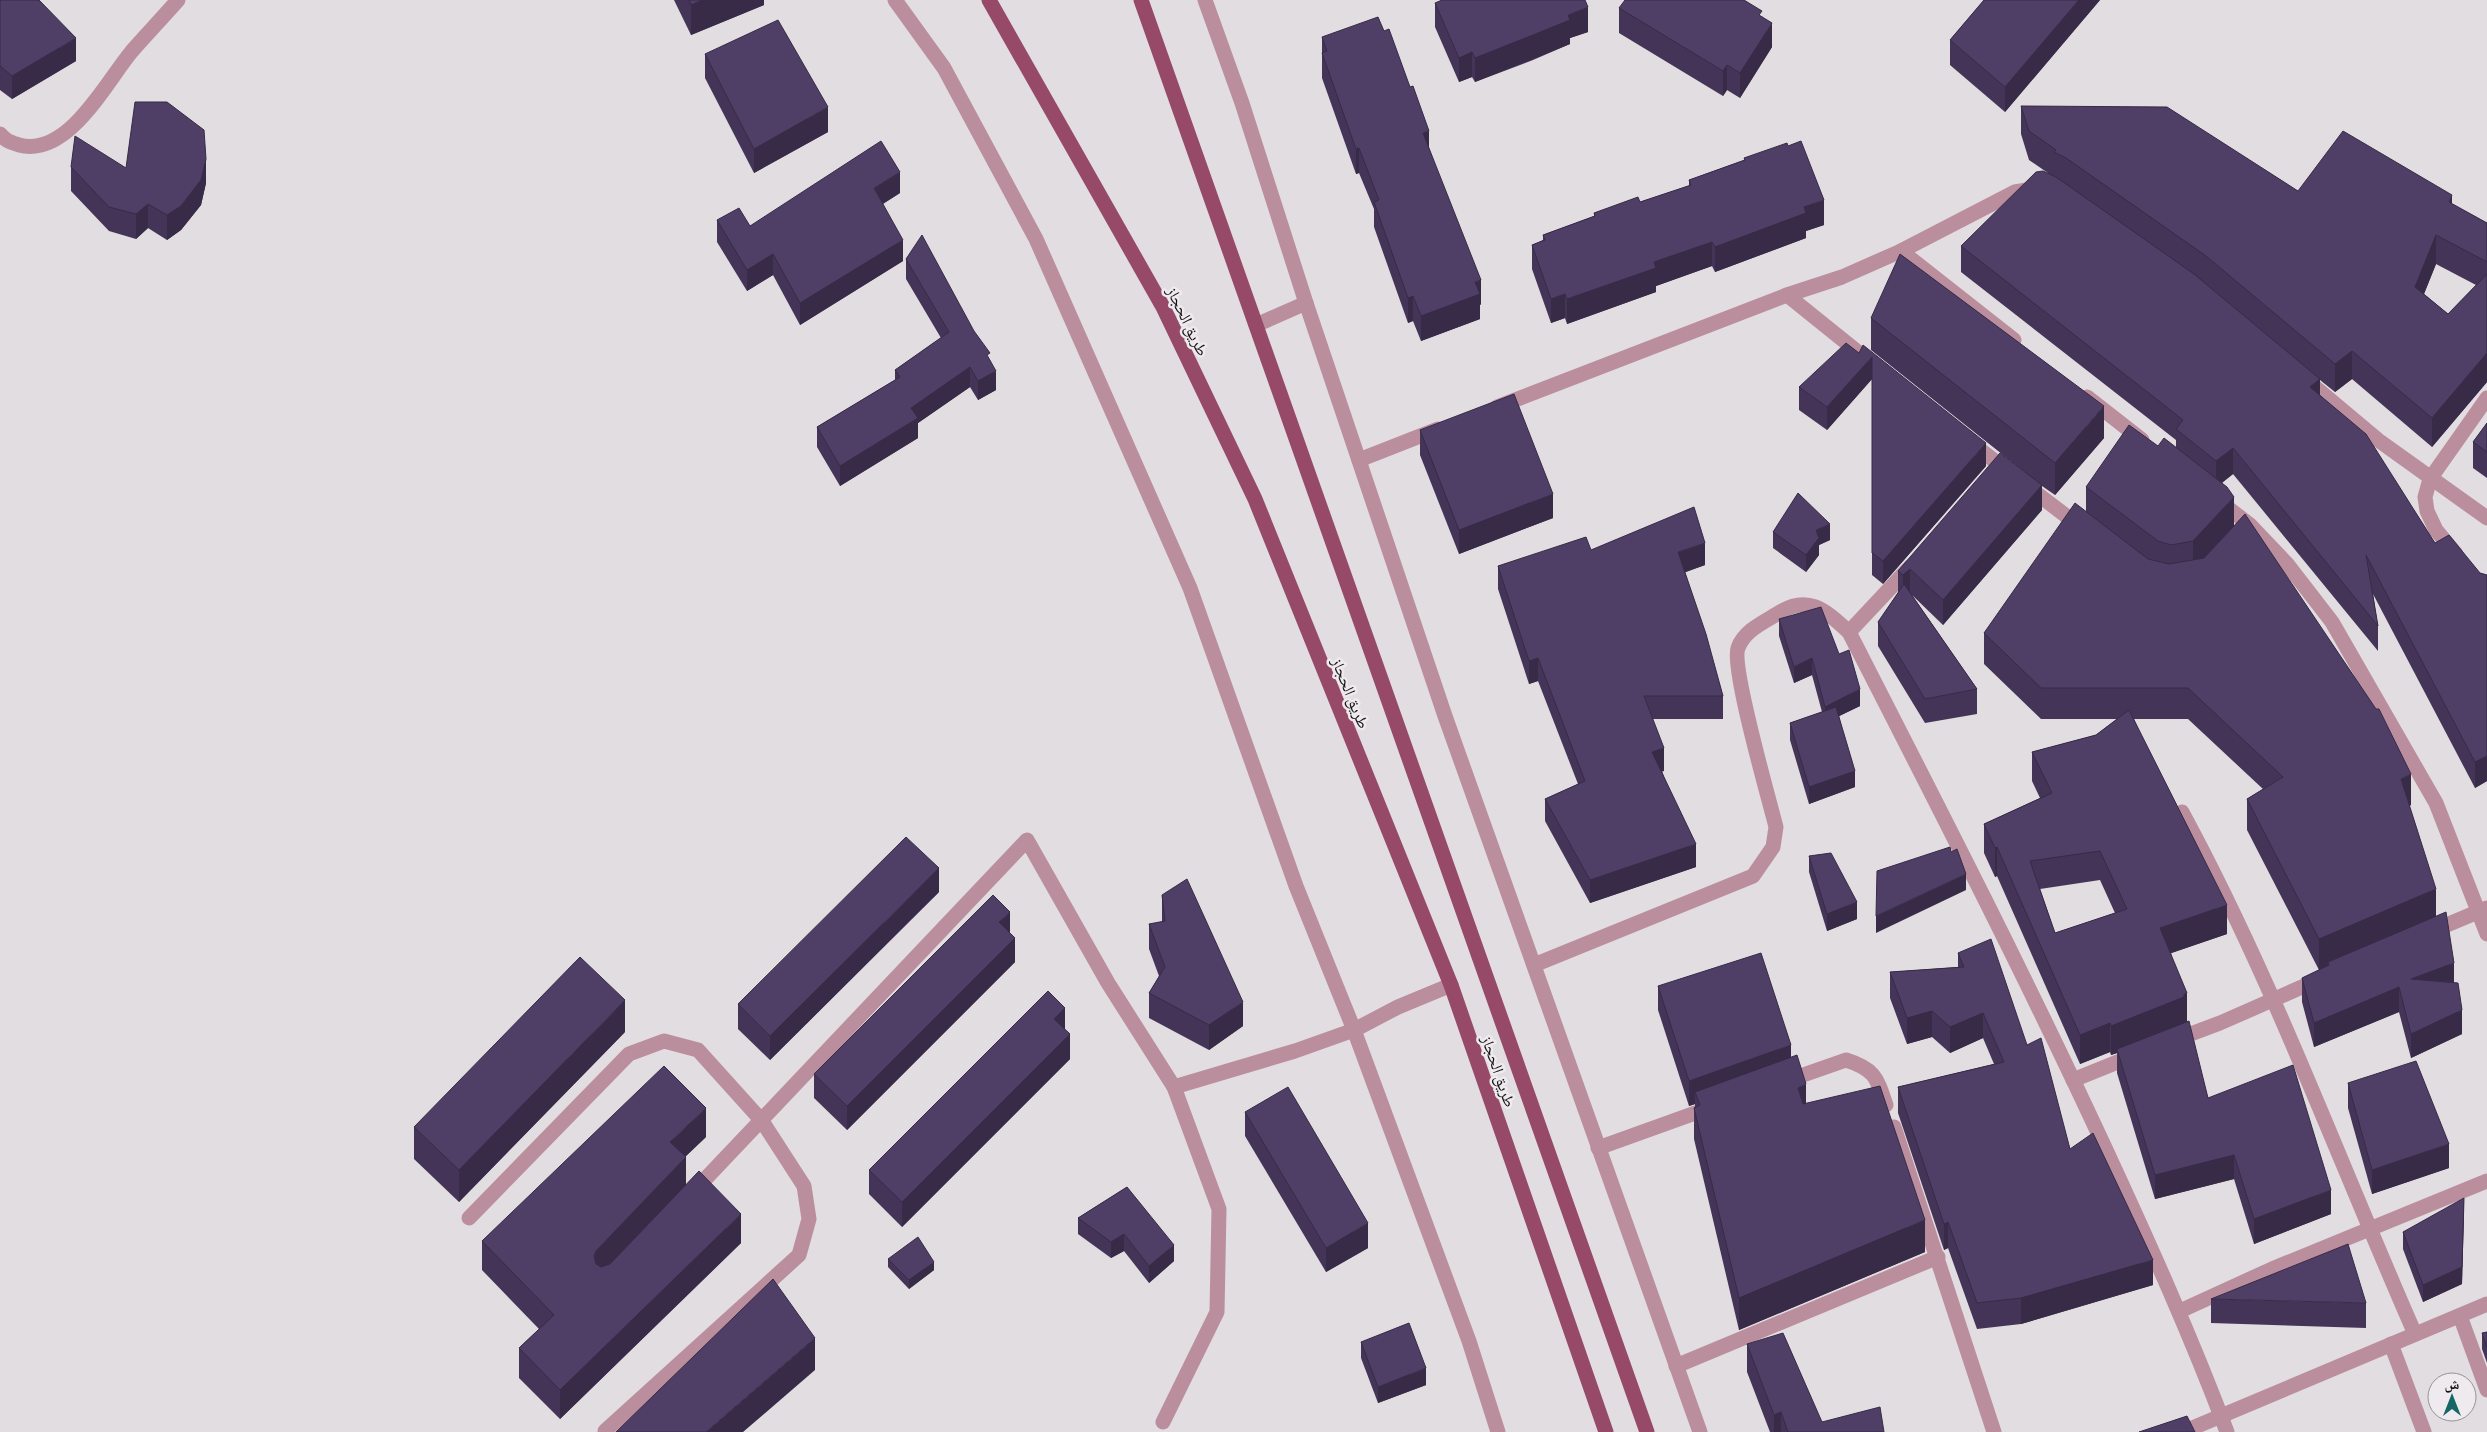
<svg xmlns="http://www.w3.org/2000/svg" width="2487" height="1432" viewBox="0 0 2487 1432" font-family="Manrope,'Noto Naskh Arabic',sans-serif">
<rect width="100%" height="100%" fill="#e1dde0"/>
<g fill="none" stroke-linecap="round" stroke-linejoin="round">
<g stroke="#bb8e9e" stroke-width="15">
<polyline points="895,0 944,68 1036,239 1190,588 1296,886 1354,1030 1469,1341 1498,1432"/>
<path d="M0,134C6,141 10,142 19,145C68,158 106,82 132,51C147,34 163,17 178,0"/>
<polyline points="693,1192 1027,840 1108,983 1174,1087 1295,1051 1354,1030 1398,1007 1451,985"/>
<polyline points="469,1218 629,1054 664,1041 698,1050 762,1121 804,1186 809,1219 799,1255 605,1431"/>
<polyline points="1163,1422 1217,1312 1219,1209 1174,1087"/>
</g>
<g stroke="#bb8e9e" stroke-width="15">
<polyline points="1205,0 1242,103 1306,303 1445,716 1700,1432"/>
<polyline points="1901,251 2015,192 2038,188"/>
<polyline points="1787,295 1874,365"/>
<polyline points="1256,325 1306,303"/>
<polyline points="2304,378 2378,440 2487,518"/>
<polyline points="2087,397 2142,440"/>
<polyline points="1497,407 1787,295 1842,277 1901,251 2014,340"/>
<polyline points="1970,442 2009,472"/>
<polyline points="1359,460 1438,429"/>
<polyline points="2027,486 2082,528"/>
<polyline points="2219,501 2250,525 2288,565 2332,622 2436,803 2487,934"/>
<polyline points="2456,554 2436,530 2427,511 2425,497 2430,479 2487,398"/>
<path d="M1849,632C1937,804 2025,975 2106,1150C2149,1243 2191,1336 2227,1432"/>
<path d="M2182,812C2273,980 2338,1159 2415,1334"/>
<polyline points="2430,932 2487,908"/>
<path d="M1534,965L1753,876L1773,847L1776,827C1769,799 1731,667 1738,648C1744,631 1762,623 1777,614C1808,593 1826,611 1849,632L1911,566"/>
<polyline points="2172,1041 2220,1023 2320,979"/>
<polyline points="2073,1080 2135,1055"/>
<path d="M1786,1081L1846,1060C1875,1069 1877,1078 1886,1105"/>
<polyline points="1894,1127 1994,1432"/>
<polyline points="1598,1148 1712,1107"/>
<polyline points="2180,1311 2272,1269 2487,1181"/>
<polyline points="2460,1316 2487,1390"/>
<polyline points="2391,1344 2424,1432"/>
<polyline points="1676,1366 1938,1257"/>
<polyline points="2183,1432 2487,1304"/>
</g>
<g stroke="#974968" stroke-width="15">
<polyline points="989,0 1163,307 1255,499 1451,985 1606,1432"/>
<polyline points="1141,0 1647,1432"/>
</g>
</g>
<g fill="#443558" fill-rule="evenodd">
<polygon points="0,0 76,61 12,99 0,90"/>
<polygon points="674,0 764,0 764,5 691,35"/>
<polygon points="1984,0 2100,0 2005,112 1950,65 1950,40"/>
<polygon points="1435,3 1588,32 1570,38 1570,44 1533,60 1475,82 1472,77 1459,82 1435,27"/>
<polygon points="1619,8 1762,16 1772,47 1740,98 1727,90 1723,96 1619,33"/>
<polygon points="1322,37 1429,148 1481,304 1480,305 1480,319 1421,341 1413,321 1408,323 1374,227 1374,209 1359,173 1356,174 1322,78"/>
<polygon points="705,54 828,132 754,173 705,78"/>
<path d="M2021,106L2298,191L2452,204L2487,223V382L2432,447L2352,379L2335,392L2320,380V395L2435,543L2480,573L2487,575V781L2475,788L2373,594L2378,626V651L2233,474L2222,483L2234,526L2411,805L2409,806L2436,916L2454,982L2462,1034L2411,1058L2399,1012L2314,1047L2302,1002V978L2319,970L2247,830V799L2263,789L2188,719H2134L2227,934L2171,953L2187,1021L2208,1098L2331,1214L2254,1244L2234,1179L2155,1199L2117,1073V1053L2111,1055L2110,1052L2080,1064L1997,876L1995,877L1984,853V824L2040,798L2032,781V752L2096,735L2117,719H2041L1984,664V633L2086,511V487L2158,446L2176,447V440L1961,272V246L2048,173L2029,160L2021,134ZM2436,264L2476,285L2448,314L2424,294ZM2100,880L2115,913L2055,933L2040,889Z"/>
<polygon points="1788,146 1824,225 1806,231 1806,238 1715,272 1712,266 1656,286 1656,292 1567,324 1565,318 1551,323 1532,269 1532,245 1543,240 1543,235 1594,216 1594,213 1640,202 1689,186 1689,180 1744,160 1744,158"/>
<polygon points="71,167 126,168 206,183 201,205 181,230 167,240 148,228 136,239 109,231 71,191"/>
<polygon points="900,193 883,204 903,261 800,325 773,275 747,291 717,242 717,220 750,226"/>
<polygon points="906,259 990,360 996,390 978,400 970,387 918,423 918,438 840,486 817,447 817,427 895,380 895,370 941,338 906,279"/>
<polygon points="1871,318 2104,438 2055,495 2042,486 2042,510 1943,625 1912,595 1977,689 1977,714 1925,723 1878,646 1878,622 1898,593 1898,571 2027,474 1871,350"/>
<polygon points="1859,353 1986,466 1883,584 1872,575 1872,379 1827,430 1799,410 1799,387"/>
<polygon points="2487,423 2487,478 2473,468 2473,442"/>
<polygon points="1420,430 1553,518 1459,554 1420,455"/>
<polygon points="1773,532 1830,540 1819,545 1819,555 1806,572 1773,548"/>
<polygon points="1591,550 1705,565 1685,572 1723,696 1723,719 1652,719 1664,771 1662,771 1696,867 1590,903 1545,821 1545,799 1578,784 1538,681 1529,684 1498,589 1498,566"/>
<polygon points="1779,619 1860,706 1839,716 1855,787 1809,804 1790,740 1790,723 1822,712 1812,675 1794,683 1779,636"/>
<polygon points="1809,856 1857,919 1827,931 1809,872"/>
<polygon points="939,892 770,1060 738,1029 738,1004"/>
<polygon points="1162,895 1243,1026 1209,1050 1149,1018 1149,993 1159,976 1149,949 1149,924 1162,922"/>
<polygon points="1010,933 1015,962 847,1130 814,1098 814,1074"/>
<polygon points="1958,953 2027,1045 2070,1149 2153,1285 2021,1324 1977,1329 1948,1248 1944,1250 1898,1113 1898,1087 1994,1064 1983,1038 1950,1053 1932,1037 1907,1044 1890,998 1890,972 1958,967"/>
<polygon points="1658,986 1791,1058 1806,1104 1925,1252 1739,1330 1694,1139 1694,1108 1695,1107 1695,1104 1689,1106 1658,1010"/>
<polygon points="1065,1029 1070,1059 902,1227 869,1194 869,1170"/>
<polygon points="625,1032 459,1202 414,1159 414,1127"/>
<polygon points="2348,1083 2449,1168 2372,1194 2348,1108"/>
<polygon points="1245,1112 1368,1248 1326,1272 1245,1136"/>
<polygon points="706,1137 685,1157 686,1185 741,1243 560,1419 519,1378 519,1348 539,1329 482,1270 482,1241"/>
<polygon points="1127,1187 1174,1261 1149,1283 1124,1251 1111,1258 1078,1234 1078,1218"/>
<polygon points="2464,1214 2462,1284 2423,1302 2403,1249 2403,1232"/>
<polygon points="888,1259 934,1270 909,1289 888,1267"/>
<polygon points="2211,1299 2366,1303 2366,1328 2211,1323"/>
<polygon points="2487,1332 2487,1363 2482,1349 2482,1333"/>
<polygon points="1361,1342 1426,1385 1378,1403 1361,1358"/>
<polygon points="1747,1344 1822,1422 1884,1432 1770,1432 1747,1372"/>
</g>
<g fill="#372b47">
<polygon points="703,0 764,0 764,5 691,35 691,5"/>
<polygon points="2079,0 2100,0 2005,112 2005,87"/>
<polygon points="1588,7 1588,32 1570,38 1570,44 1475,82 1475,58 1568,15"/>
<polygon points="1772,23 1772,47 1740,98 1740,73"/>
<polygon points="76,38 76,61 12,99 12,76"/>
<polygon points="1472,52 1472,77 1459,82 1459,58"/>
<polygon points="1727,65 1727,90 1723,96 1723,71"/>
<polygon points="828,107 828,132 754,173 754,149"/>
<polygon points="1429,131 1429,155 1423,133"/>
<polygon points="1359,148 1359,173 1356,174 1356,149"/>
<polygon points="206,159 206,183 201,205 181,230 167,240 167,215"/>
<polygon points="900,172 900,193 874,209 874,188"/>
<polygon points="2452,195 2452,223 2449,202"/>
<polygon points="1824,200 1824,225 1806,231 1806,238 1715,272 1715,247 1804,207"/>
<polygon points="148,204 148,228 136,239 136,214"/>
<polygon points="2436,235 2436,264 2415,316 2415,287"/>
<polygon points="903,240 903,261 800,325 800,303"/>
<polygon points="1712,242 1712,266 1656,286 1656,292 1567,324 1567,299 1654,262"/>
<polygon points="773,254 773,275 747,291 747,270"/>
<polygon points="1481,280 1481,304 1480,305 1480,319 1421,341 1421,316 1475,282"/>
<polygon points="1565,294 1565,318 1551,323 1551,299"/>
<polygon points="1413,296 1413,321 1408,323 1408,298"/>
<polygon points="2352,351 2352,379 2335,392 2335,364"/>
<polygon points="2487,353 2487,382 2432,447 2432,418"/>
<polygon points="1872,357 1872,379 1827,430 1827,407"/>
<polygon points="970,367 970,387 918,423 918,438 840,486 840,466 911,408"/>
<polygon points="996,371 996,390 978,400 978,381"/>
<polygon points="2320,379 2320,404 2310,387"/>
<polygon points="2104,406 2104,438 2055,495 2055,463"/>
<polygon points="1986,443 1986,466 1883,584 1883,561"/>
<polygon points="2233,448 2233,474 2216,487 2216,461"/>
<polygon points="2042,485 2042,510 1943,625 1943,600"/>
<polygon points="1553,494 1553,518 1459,554 1459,530"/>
<polygon points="2234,497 2234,529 2193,573 2193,541"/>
<polygon points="1830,524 1830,540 1819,545 1819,555 1806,572 1806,555 1816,530"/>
<polygon points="1705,543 1705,565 1678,575 1678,552"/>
<polygon points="1910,569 1910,594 1903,600 1903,575"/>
<polygon points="1538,658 1538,681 1529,684 1529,661"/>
<polygon points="1812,658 1812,675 1794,683 1794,667"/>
<polygon points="1860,689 1860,706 1825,723 1825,707"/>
<polygon points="1664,748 1664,771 1652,775 1652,752"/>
<polygon points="2487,756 2487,781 2475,788 2475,762"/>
<polygon points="1855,771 1855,787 1809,804 1809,787"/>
<polygon points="2411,774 2411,805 2401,810 2401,779"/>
<polygon points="1696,844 1696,867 1590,903 1590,880"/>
<polygon points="1997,847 1997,876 1995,877 1995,848"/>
<polygon points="939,868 939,892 770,1060 770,1036"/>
<polygon points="1966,874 1966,890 1876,933 1876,916"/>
<polygon points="2436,889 2436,920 2328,962 2328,966 2319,970 2319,939"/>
<polygon points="1857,902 1857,919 1827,931 1827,914"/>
<polygon points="2227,905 2227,934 2160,957 2160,928"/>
<polygon points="1010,912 1010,936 999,922"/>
<polygon points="1015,938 1015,962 847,1130 847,1106"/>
<polygon points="2454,963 2454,987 2411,979"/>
<polygon points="2399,987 2399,1012 2314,1047 2314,1023"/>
<polygon points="2187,993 2187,1022 2117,1049 2117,1053 2111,1055 2111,1026"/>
<polygon points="625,1000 625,1032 459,1202 459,1170"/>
<polygon points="1243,1002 1243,1026 1209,1050 1209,1025"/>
<polygon points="1065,1008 1065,1032 1054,1019"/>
<polygon points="2462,1010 2462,1034 2411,1058 2411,1034"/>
<polygon points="1932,1011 1932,1037 1907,1044 1907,1018"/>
<polygon points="1983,1013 1983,1038 1950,1053 1950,1027"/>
<polygon points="2110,1023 2110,1052 2080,1064 2080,1035"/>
<polygon points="1070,1034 1070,1059 902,1227 902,1202"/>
<polygon points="1791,1045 1791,1070 1695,1092 1695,1104 1689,1106 1689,1081"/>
<polygon points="1806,1084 1806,1116 1798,1088"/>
<polygon points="706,1108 706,1137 670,1171 670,1142"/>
<polygon points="2449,1144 2449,1168 2372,1194 2372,1170"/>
<polygon points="2234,1155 2234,1179 2155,1199 2155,1175"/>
<polygon points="686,1157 686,1186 594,1285 594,1256 596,1251"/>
<polygon points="2331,1190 2331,1214 2254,1244 2254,1219"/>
<polygon points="2464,1198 2462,1284 2423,1302 2423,1285"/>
<polygon points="741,1214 741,1243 560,1419 560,1390"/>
<polygon points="1925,1220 1925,1252 1739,1330 1739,1298"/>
<polygon points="1948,1222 1948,1248 1944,1250 1944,1224"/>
<polygon points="1368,1223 1368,1248 1326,1272 1326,1248"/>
<polygon points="1124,1234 1124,1251 1111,1258 1111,1242"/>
<polygon points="1174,1245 1174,1261 1149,1283 1149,1266"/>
<polygon points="2153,1260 2153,1285 2021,1324 2021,1298"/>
<polygon points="934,1262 934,1270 909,1289 909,1280"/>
<polygon points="815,1338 815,1370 743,1432 706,1432"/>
<polygon points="1426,1368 1426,1385 1378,1403 1378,1387"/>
<polygon points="1781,1412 1781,1432 1774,1432 1774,1415"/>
</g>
<g fill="#4f3e66" stroke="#372b47" fill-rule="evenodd">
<polygon points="0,0 39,0 76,38 12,76 0,66"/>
<polygon points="689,0 703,0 691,5"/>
<polygon points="1442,0 1585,0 1588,7 1568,15 1570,20 1533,35 1475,58 1472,52 1459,58 1435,3"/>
<polygon points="1625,0 1744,0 1762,11 1759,15 1772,23 1740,73 1727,65 1723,71 1619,8"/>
<polygon points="1984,0 2079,0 2005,87 1950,40"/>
<polygon points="1378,17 1384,31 1389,29 1410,87 1413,86 1429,131 1423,133 1481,280 1475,282 1480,294 1421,316 1413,296 1408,298 1374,202 1379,200 1359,148 1356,149 1322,53 1327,51 1322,37"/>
<polygon points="778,20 828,107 754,149 705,54"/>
<polygon points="135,102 167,102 204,130 206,159 201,180 181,206 167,215 148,204 136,214 109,207 71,167 75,136 126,168"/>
<polygon points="2021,106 2167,107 2298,191 2343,131 2452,195 2449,202 2487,223 2487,262 2436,235 2415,287 2448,314 2487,274 2487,353 2432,418 2352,351 2335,364 2206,256 2066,158 2054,152 2056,150 2029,131"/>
<polygon points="881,141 900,172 874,188 903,240 800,303 773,254 747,270 717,220 739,208 750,226"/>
<polygon points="1801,141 1824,200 1804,207 1806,213 1715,247 1712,242 1654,262 1656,268 1567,299 1565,294 1551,299 1532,245 1545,240 1543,235 1595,216 1594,213 1638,197 1640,202 1691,185 1689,180 1745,160 1744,158 1787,143 1788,146"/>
<polygon points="2043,171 2056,177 2194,274 2320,379 2310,387 2366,434 2435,543 2449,535 2480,573 2487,575 2487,756 2475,762 2366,555 2378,626 2233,448 2216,461 2176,429 2183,420 1961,246 2036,172"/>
<polygon points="922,235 974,331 990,353 987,355 996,371 978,381 970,367 911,408 918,418 840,466 817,427 900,377 895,370 949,332 906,259"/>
<polygon points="1900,254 2104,406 2055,463 1871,318"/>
<polygon points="1846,343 1859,353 1863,345 1986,443 1883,561 1872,553 1872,357 1827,407 1799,387"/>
<polygon points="1514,394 1553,494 1459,530 1420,430"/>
<polygon points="2487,423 2487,452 2473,442"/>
<polygon points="2129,425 2158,446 2164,438 2227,487 2234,497 2193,541 2171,545 2158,541 2086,487"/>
<polygon points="2000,453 2042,485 1943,600 1910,569 1903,575 1898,571"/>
<polygon points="1798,493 1830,524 1816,530 1819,538 1806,555 1773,532"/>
<polygon points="2075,503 2148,559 2169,564 2204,558 2245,514 2376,709 2379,709 2411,774 2401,779 2436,889 2319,939 2247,799 2283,777 2188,688 2041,688 1984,633"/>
<polygon points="1694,507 1705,543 1678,552 1706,634 1723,696 1644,696 1664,748 1652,752 1696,844 1590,880 1545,799 1585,781 1538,658 1529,661 1498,566 1586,537 1591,550"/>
<polygon points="1904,584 1977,689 1925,699 1878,622"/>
<polygon points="1821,607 1839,654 1849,650 1860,689 1825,707 1812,658 1794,667 1779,619"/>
<polygon points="1836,707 1855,771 1809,787 1790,723"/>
<path d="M2129,710L2227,905L2160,928L2187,993L2184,994V997L2111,1026L2110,1023L2080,1035L1997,847L1995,848L1984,824L2052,793L2032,752L2096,735ZM2100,851L2127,909L2055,933L2030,861Z"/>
<polygon points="906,837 939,868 770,1036 738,1004"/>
<polygon points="1950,847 1951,852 1957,849 1966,874 1876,916 1877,871"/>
<polygon points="1831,853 1857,902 1827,914 1809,856"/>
<polygon points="1187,879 1243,1002 1209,1025 1149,993 1165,967 1149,924 1165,921 1162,895"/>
<polygon points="993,895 1010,912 999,922 1015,938 847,1106 814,1074"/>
<polygon points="2446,912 2454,963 2411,979 2458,983 2462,1010 2411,1034 2399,987 2314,1023 2302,978 2329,965 2328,962"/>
<polygon points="1991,939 2027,1045 2041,1038 2070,1149 2093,1133 2153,1260 2021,1298 1977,1303 1948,1222 1944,1224 1898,1087 2004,1062 1983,1013 1950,1027 1932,1011 1907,1018 1890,972 1964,967 1958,953"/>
<polygon points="1761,953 1791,1045 1689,1081 1658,986"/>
<polygon points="580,957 625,1000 459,1170 414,1127"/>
<polygon points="1048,991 1065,1008 1054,1019 1070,1034 902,1202 869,1170"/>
<polygon points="2189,1021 2208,1098 2293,1065 2331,1190 2254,1219 2234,1155 2155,1175 2117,1049"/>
<polygon points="1797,1055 1806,1084 1798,1088 1803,1104 1880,1086 1925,1220 1739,1298 1694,1108 1700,1105 1695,1092"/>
<polygon points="2416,1061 2449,1144 2372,1170 2348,1083"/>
<polygon points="664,1066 706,1108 670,1142 686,1157 596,1251 594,1256 596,1264 601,1267 610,1264 699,1171 741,1214 560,1390 519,1348 554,1315 482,1241"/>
<polygon points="1288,1087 1368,1223 1326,1248 1245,1112"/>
<polygon points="1127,1187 1174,1245 1149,1266 1124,1234 1111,1242 1078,1218"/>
<polygon points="2464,1198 2462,1267 2423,1285 2403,1232"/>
<polygon points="918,1237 934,1262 909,1280 888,1259"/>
<polygon points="2348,1244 2366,1303 2211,1299"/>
<polygon points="773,1279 815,1338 706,1432 616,1432"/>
<polygon points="1409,1323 1426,1368 1378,1387 1361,1342"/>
<polygon points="2487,1332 2487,1347 2482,1333"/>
<polygon points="1783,1333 1822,1422 1880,1407 1884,1432 1788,1432 1781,1412 1774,1415 1747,1344"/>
<polygon points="2187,1416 2195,1432 2139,1432"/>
</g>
<g text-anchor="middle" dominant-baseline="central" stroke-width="5" stroke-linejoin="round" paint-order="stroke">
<g font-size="16" fill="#151415" stroke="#eeeaed">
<text transform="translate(1188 321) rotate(64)">طريق الحجاز</text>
<text transform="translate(1351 693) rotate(68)">طريق الحجاز</text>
<text transform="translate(1499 1071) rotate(71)">طريق الحجاز</text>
</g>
</g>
<g transform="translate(2452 1397)"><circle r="24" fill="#eeeaed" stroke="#979497"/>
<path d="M0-4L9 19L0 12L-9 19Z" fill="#176667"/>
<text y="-8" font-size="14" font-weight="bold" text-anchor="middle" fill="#151415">ش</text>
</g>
</svg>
